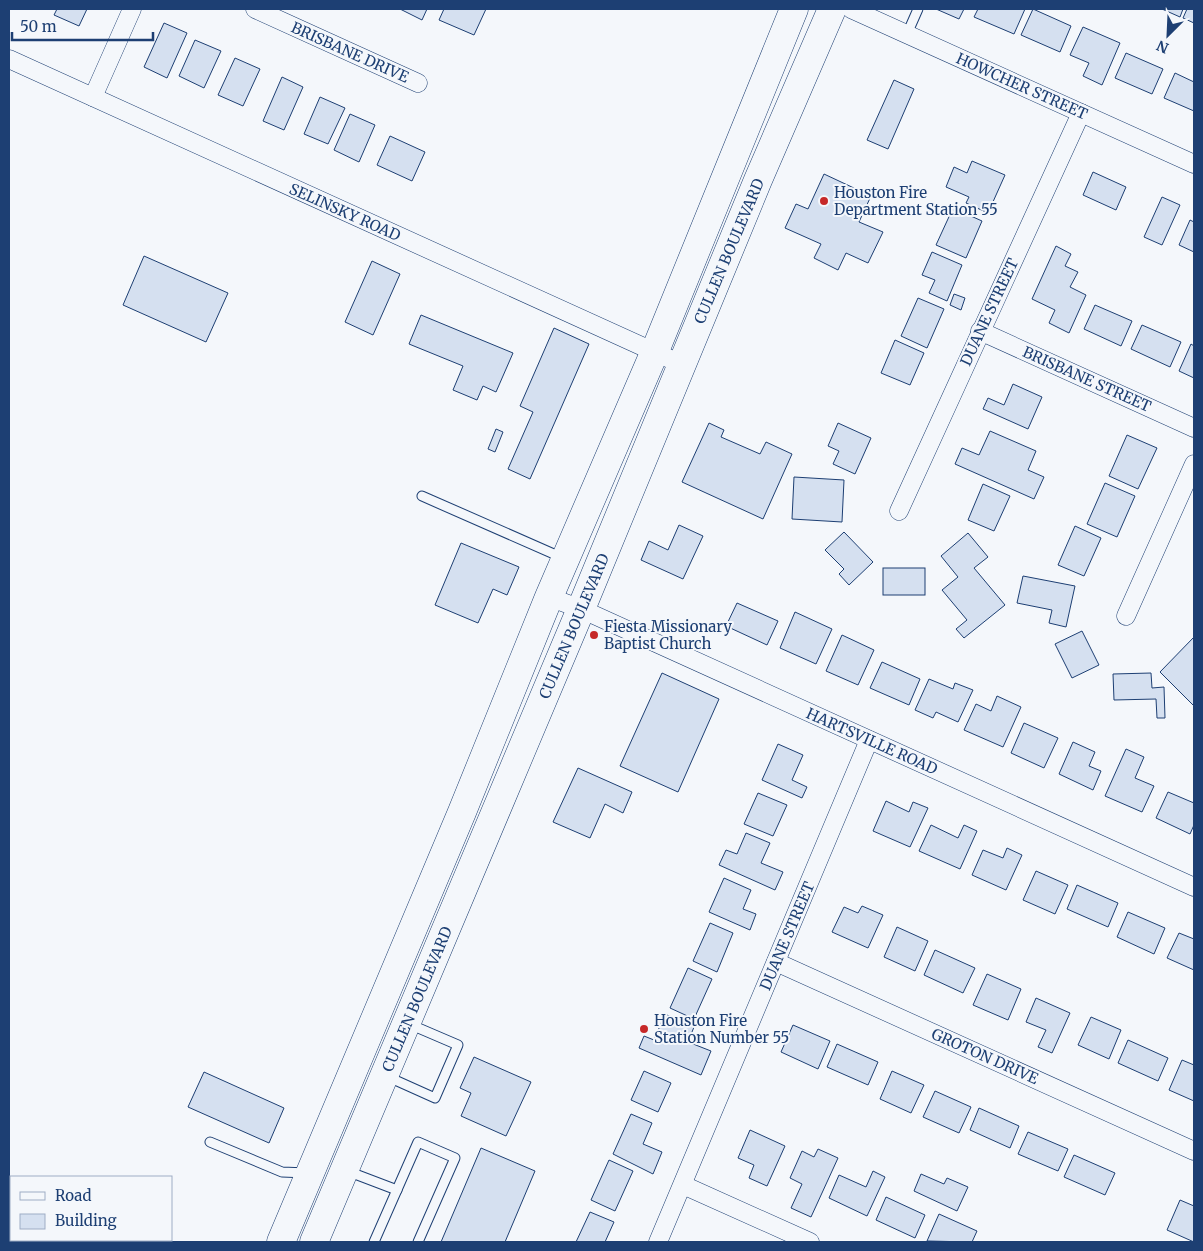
<svg xmlns="http://www.w3.org/2000/svg" width="1203" height="1251" viewBox="0 0 1203 1251" font-family="Merriweather,serif">
<rect width="100%" height="100%" fill="#f4f7fb"/>
<g fill="#d5e0f0" stroke="#1d3f73">
<polygon points="57,9 87,9 79,26 54,15"/>
<polygon points="400,9 427,9 422,20"/>
<polygon points="444,9 486,9 474,35 439,20"/>
<polygon points="936,9 964,9 959,19"/>
<polygon points="978,9 1025,9 1014,34 974,17"/>
<polygon points="1033,9 1071,26 1060,52 1021,35"/>
<polygon points="1162,9 1183,9 1180,17"/>
<polygon points="1187,9 1194,9 1194,23 1183,18"/>
<polygon points="164,23 187,33 167,78 144,67"/>
<polygon points="1083,27 1120,43 1102,85 1083,76 1089,63 1070,55"/>
<polygon points="195,40 221,51 204,88 179,76"/>
<polygon points="1126,53 1163,69 1152,94 1115,78"/>
<polygon points="235,58 260,69 243,106 218,95"/>
<polygon points="1175,73 1194,82 1194,111 1164,98"/>
<polygon points="282,77 303,87 284,130 263,121"/>
<polygon points="894,80 914,89 888,149 867,140"/>
<polygon points="320,97 345,108 328,144 304,134"/>
<polygon points="350,114 375,125 359,162 334,150"/>
<polygon points="390,136 425,152 412,181 377,165"/>
<polygon points="972,161 1005,175 988,213 966,203 969,197 946,187 954,167 967,173"/>
<polygon points="1093,172 1126,187 1116,210 1083,195"/>
<polygon points="824,174 871,196 859,222 883,232 868,263 846,253 838,270 814,258 821,244 785,228 796,204 808,209"/>
<polygon points="1162,197 1180,205 1162,245 1144,237"/>
<polygon points="953,208 982,221 966,258 936,245"/>
<polygon points="1190,220 1194,222 1194,252 1179,245"/>
<polygon points="1056,246 1071,254 1065,266 1078,272 1070,287 1086,295 1069,333 1049,323 1055,310 1032,299"/>
<polygon points="932,252 962,265 947,301 929,293 935,280 922,275"/>
<polygon points="144,256 228,293 206,342 123,305"/>
<polygon points="372,261 400,274 373,335 345,322"/>
<polygon points="954,294 965,298 961,310 950,305"/>
<polygon points="918,298 944,309 927,348 901,336"/>
<polygon points="1095,305 1132,321 1121,346 1084,329"/>
<polygon points="421,315 513,353 496,392 483,386 477,400 453,390 463,366 409,344"/>
<polygon points="1142,325 1181,342 1170,367 1131,349"/>
<polygon points="554,328 589,344 530,479 508,469 533,412 520,406"/>
<polygon points="895,340 924,353 910,385 881,373"/>
<polygon points="1191,344 1194,346 1194,378 1179,371"/>
<polygon points="1013,384 1042,397 1028,429 983,409 988,398 1004,405"/>
<polygon points="709,423 724,430 721,437 760,454 766,442 792,454 763,519 682,482"/>
<polygon points="838,423 871,438 855,474 833,464 839,451 828,446"/>
<polygon points="496,429 503,432 495,452 488,449"/>
<polygon points="990,431 1036,451 1028,470 1044,477 1034,499 955,464 962,448 979,455"/>
<polygon points="1127,435 1157,448 1138,489 1109,476"/>
<polygon points="794,477 844,480 842,522 792,519"/>
<polygon points="1105,483 1135,496 1117,537 1087,524"/>
<polygon points="983,484 1010,496 994,531 968,520"/>
<polygon points="679,525 703,536 683,579 641,560 649,541 668,550"/>
<polygon points="1075,526 1101,538 1084,576 1058,565"/>
<polygon points="844,532 873,562 849,585 839,574 844,569 825,550"/>
<polygon points="968,533 988,557 974,568 1005,605 964,638 956,629 967,620 942,590 958,577 941,556"/>
<polygon points="461,543 519,567 507,595 493,589 478,623 435,605"/>
<rect x="883" y="568" width="42" height="27"/>
<polygon points="1023,576 1075,586 1066,627 1049,623 1052,610 1017,603"/>
<polygon points="737,603 778,621 767,645 726,626"/>
<polygon points="795,612 832,629 816,664 780,648"/>
<polygon points="1082,631 1099,665 1072,678 1055,644"/>
<polygon points="842,635 874,650 858,685 826,671"/>
<polygon points="1194,637 1194,706 1160,672"/>
<polygon points="882,662 920,679 909,705 870,688"/>
<polygon points="662,673 719,699 678,792 620,766"/>
<polygon points="1151,673 1152,688 1164,687 1165,718 1157,718 1156,699 1114,700 1113,674"/>
<polygon points="929,679 953,689 955,683 973,690 958,722 936,712 933,718 915,710"/>
<polygon points="997,696 1021,707 1003,747 964,730 976,704 991,711"/>
<polygon points="1024,723 1058,738 1044,768 1011,753"/>
<polygon points="1073,742 1095,752 1089,766 1101,771 1093,790 1059,774"/>
<polygon points="778,744 803,755 792,780 807,787 802,798 762,780"/>
<polygon points="1126,749 1144,757 1135,778 1154,786 1142,812 1105,796"/>
<polygon points="578,768 632,792 623,813 605,804 590,838 553,822"/>
<polygon points="1168,792 1194,803 1194,825 1190,834 1156,818"/>
<polygon points="758,793 787,805 773,836 744,824"/>
<polygon points="886,801 909,812 913,802 928,808 910,847 873,831"/>
<polygon points="931,825 958,838 964,825 977,831 960,869 919,851"/>
<polygon points="746,833 770,843 761,863 783,872 775,890 719,865 726,850 737,854"/>
<polygon points="1007,848 1022,855 1006,890 972,875 983,850 1003,858"/>
<polygon points="1036,871 1068,885 1055,914 1023,900"/>
<polygon points="724,878 751,890 743,909 756,914 750,930 709,912"/>
<polygon points="1077,885 1118,903 1108,927 1067,909"/>
<polygon points="862,906 883,915 868,948 832,932 844,907 858,913"/>
<polygon points="1128,912 1165,928 1154,954 1117,937"/>
<polygon points="710,923 733,933 717,972 693,961"/>
<polygon points="897,927 928,941 915,971 884,957"/>
<polygon points="1179,933 1194,939 1194,970 1167,958"/>
<polygon points="935,950 975,968 963,993 924,975"/>
<polygon points="688,968 712,979 694,1019 670,1008"/>
<polygon points="987,974 1021,989 1008,1020 973,1005"/>
<polygon points="1036,998 1070,1013 1052,1053 1038,1047 1046,1030 1026,1022"/>
<polygon points="665,1014 694,1027 688,1042 711,1051 701,1075 639,1048 644,1036 654,1040"/>
<polygon points="1091,1017 1121,1030 1109,1059 1078,1045"/>
<polygon points="793,1025 830,1041 818,1069 781,1052"/>
<polygon points="1128,1040 1168,1058 1158,1081 1118,1063"/>
<polygon points="837,1044 878,1062 868,1085 827,1067"/>
<polygon points="474,1057 531,1082 506,1136 461,1116 471,1093 460,1088"/>
<polygon points="1182,1060 1194,1065 1194,1101 1169,1090"/>
<polygon points="644,1071 671,1083 658,1112 631,1100"/>
<polygon points="892,1071 924,1085 911,1113 880,1099"/>
<polygon points="204,1072 284,1108 269,1143 188,1107"/>
<polygon points="935,1091 971,1107 959,1133 923,1117"/>
<polygon points="979,1108 1019,1126 1010,1148 970,1130"/>
<polygon points="631,1114 652,1123 643,1144 662,1152 653,1174 613,1154"/>
<polygon points="750,1130 785,1146 767,1186 749,1178 754,1165 738,1158"/>
<polygon points="1028,1132 1068,1149 1058,1171 1018,1154"/>
<polygon points="481,1148 535,1171 505,1242 441,1242"/>
<polygon points="818,1149 838,1158 811,1217 791,1208 802,1184 790,1178 802,1151 814,1157"/>
<polygon points="1074,1155 1115,1173 1105,1195 1064,1177"/>
<polygon points="609,1160 633,1171 615,1211 591,1200"/>
<polygon points="873,1171 885,1177 867,1216 829,1198 839,1175 866,1187"/>
<polygon points="921,1174 944,1184 947,1178 968,1187 957,1211 914,1191"/>
<polygon points="886,1197 925,1215 915,1238 876,1220"/>
<polygon points="1180,1200 1194,1206 1194,1242 1167,1230"/>
<polygon points="590,1212 614,1222 605,1242 576,1242"/>
<polygon points="939,1214 977,1231 972,1242 927,1241"/>
</g>
<g fill="none" stroke-linecap="round" stroke-linejoin="round">
<g stroke="#1d3f73" stroke-width="11">
<g id="lane">
<polyline points="907,34 918,9"/>
<polyline points="422,496 563,558"/>
<polyline points="386,1076 435,1098 458,1045 409,1024"/>
<polyline points="210,1142 282,1172 307,1173"/>
<polyline points="347,1171 397,1190"/>
<polyline points="374,1242 418,1142 455,1158 418,1242"/>
</g>
</g>
<g stroke="#1d3f73" stroke-width="19">
<g id="street">
<polyline points="255,9 418,83"/>
<polyline points="851,9 1194,164"/>
<polyline points="9,59 681,364"/>
<polyline points="93,97 132,9"/>
<polyline points="980,331 1194,428"/>
<polyline points="899,511 1081,113"/>
<polyline points="549,597 581,609 1194,887"/>
<polyline points="1126,616 1194,464"/>
<polyline points="776,962 1194,1151"/>
<polyline points="683,1185 810,1242"/>
<polyline points="658,1242 869,740"/>
</g>
</g>
<g stroke="#1d3f73" stroke-width="29">
<g id="primary">
<polyline points="281,1242 462,812 549,597 655,351 794,9"/>
<polyline points="314,1242 581,609 758,180 832,9"/>
</g>
</g>
<use href="#lane" stroke="#f4f7fb" stroke-width="9"/>
<use href="#street" stroke="#f4f7fb" stroke-width="18"/>
<use href="#primary" stroke="#f4f7fb" stroke-width="28"/>
</g>
<g fill="#c62828" stroke="#f4f7fb" stroke-width="2">
<circle cx="824" cy="201" r="5"/>
<circle cx="594" cy="635" r="5"/>
<circle cx="644" cy="1029" r="5"/>
</g>
<g text-anchor="middle" dominant-baseline="central" stroke-width="4" stroke-linejoin="round" paint-order="stroke">
<g font-size="15" fill="#1d3f73" stroke="#f4f7fb">
<text transform="translate(350 52) rotate(24)">BRISBANE DRIVE</text>
<text transform="translate(1022 86) rotate(24)">HOWCHER STREET</text>
<text transform="translate(345 212) rotate(24)">SELINSKY ROAD</text>
<text transform="translate(729 251) rotate(-67)">CULLEN BOULEVARD</text>
<text transform="translate(989 312) rotate(-65)">DUANE STREET</text>
<text transform="translate(1087 379) rotate(24)">BRISBANE STREET</text>
<text transform="translate(574 626) rotate(-67)">CULLEN BOULEVARD</text>
<text transform="translate(872 741) rotate(24)">HARTSVILLE ROAD</text>
<text transform="translate(787 936) rotate(-67)">DUANE STREET</text>
<text transform="translate(417 999) rotate(-67)">CULLEN BOULEVARD</text>
<text transform="translate(985 1056) rotate(24)">GROTON DRIVE</text>
</g>
<g font-size="15" fill="#1d3f73" stroke="#f4f7fb" text-anchor="start">
<text x="834" y="192">Houston Fire<tspan x="834" dy="17">Department Station 55</tspan></text>
<text x="604" y="626">Fiesta Missionary<tspan x="604" dy="17">Baptist Church</tspan></text>
<text x="654" y="1020">Houston Fire<tspan x="654" dy="17">Station Number 55</tspan></text>
</g>
</g>
<rect width="1203" height="1251" fill="none" stroke="#1d3f73" stroke-width="20"/>
<rect x="10" y="1176" width="162" height="65" fill="#f4f7fb" stroke="#9eadc5"/>
<rect x="20" y="1192" width="25" height="8" fill="#f4f7fb" stroke="#9eadc5"/>
<text x="55" y="1201" font-size="15" fill="#1d3f73">Road</text>
<rect x="20" y="1214" width="25" height="15" fill="#d5e0f0" stroke="#9eadc5"/>
<text x="55" y="1226" font-size="15" fill="#1d3f73">Building</text>
<g transform="translate(1168 35) rotate(204)" stroke="#f4f7fb" stroke-width="4" paint-order="stroke">
<path d="M0-4L9 19L0 12L-9 19Z" fill="#1d3f73"/>
<text y="-8" font-size="14" font-weight="bold" text-anchor="middle" fill="#1d3f73">N</text>
</g>
<path d="M12 32v8h141v-8" fill="none" stroke="#1d3f73" stroke-width="2.5"/>
<text x="20" y="32" font-size="15" fill="#1d3f73" stroke="#f4f7fb" stroke-width="4" paint-order="stroke">50 m</text>
</svg>
